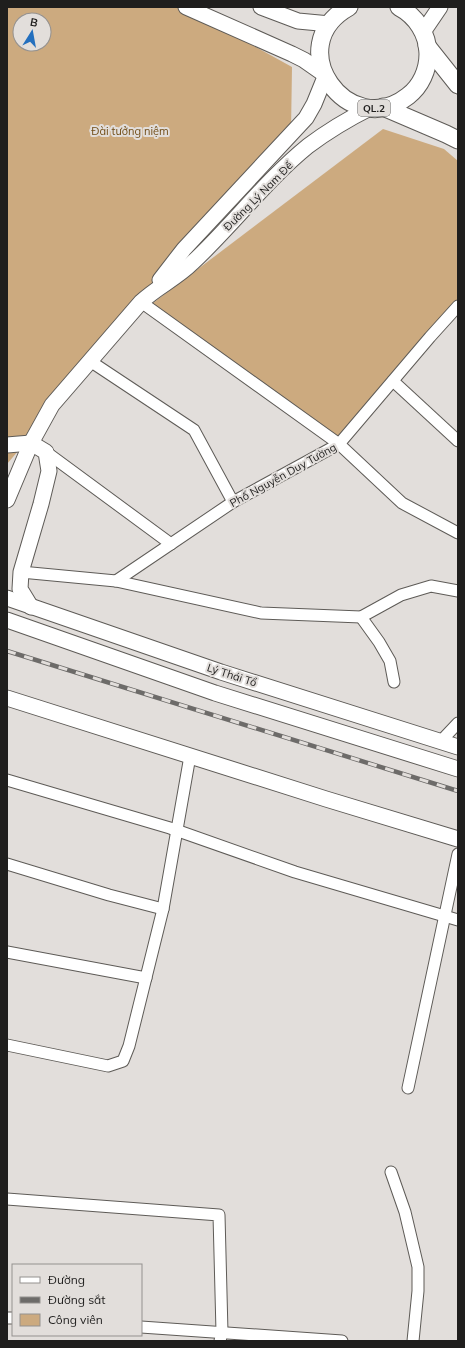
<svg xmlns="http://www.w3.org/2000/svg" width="465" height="1348" viewBox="0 0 465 1348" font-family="Mulish,sans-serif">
<rect width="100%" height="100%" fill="#e2dedb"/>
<g fill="#ccaa7f" fill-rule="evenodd">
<path d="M7,7H184L292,67L291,131L7,464ZM20,20H44V44H20Z"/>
<polygon points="383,129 444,149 458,161 458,299 339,444 149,306"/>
</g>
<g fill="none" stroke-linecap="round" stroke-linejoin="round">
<g stroke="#5e5b57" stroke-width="13">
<g id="street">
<polyline points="141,302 339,444 402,503 458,533"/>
<polyline points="90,361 194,430 233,502"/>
<polyline points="393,381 458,441"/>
<polyline points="46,452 171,544"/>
<polyline points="21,572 116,581 261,613 361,617 401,595 431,586 458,591"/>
<polyline points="116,581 233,502 339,444 430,337 458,306"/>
<polyline points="361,617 379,642 390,661 394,682"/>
<polyline points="441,741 458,723"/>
<polyline points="7,780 170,828 295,872 458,920"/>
<polyline points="7,864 109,895 163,909"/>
<polyline points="7,952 146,978"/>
<polyline points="7,1045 108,1066 123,1061 129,1046 163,909 190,756"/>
<polyline points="408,1088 458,854"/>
<polyline points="391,1172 405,1212 418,1267 418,1291 413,1341"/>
<polyline points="7,1199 219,1215 222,1332 220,1341"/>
<polyline points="7,1318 13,1318"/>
<polyline points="141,1327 342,1341"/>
</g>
</g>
<g stroke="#5e5b57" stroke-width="17">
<g id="secondary">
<polyline points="186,7 292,54 304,60 324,74"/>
<polyline points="261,7 298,21 330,24"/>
<polyline points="423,32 440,7"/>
<polyline points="160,280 184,249 306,118 314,104 325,77"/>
<polyline points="7,445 31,443 46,452 49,471 41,504 21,572 20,589 31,607"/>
<path d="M7,500L31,443L52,405L141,302C157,287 177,278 192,263C232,226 265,181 308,146C328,131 348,119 370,108"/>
<polyline points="7,598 221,672 458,747"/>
<polyline points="7,620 215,693 458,769"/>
<polyline points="7,698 326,799 458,839"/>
</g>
</g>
<g stroke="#5e5b57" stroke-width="19">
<g id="primary">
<path d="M349,7C279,46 349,143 408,96C421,86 428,70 428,54C428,34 416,16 399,7"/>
<polyline points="427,46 458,85"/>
<polyline points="383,107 446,134 458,140"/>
</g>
</g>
<use href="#street" stroke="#fff" stroke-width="11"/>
<use href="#secondary" stroke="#fff" stroke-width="15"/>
<use href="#primary" stroke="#fff" stroke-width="17"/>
<g stroke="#6d6b69" stroke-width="4.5">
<polyline id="rail" points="7,651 458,791"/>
</g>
<use href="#rail" stroke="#e2dedb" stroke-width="3" stroke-dasharray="9" stroke-linecap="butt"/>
</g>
<g text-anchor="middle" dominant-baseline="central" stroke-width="4" stroke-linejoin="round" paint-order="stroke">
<rect fill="#e2dedb" stroke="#5a5856" stroke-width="1" x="358" y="100" width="32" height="16" rx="3"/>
<g font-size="10" font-weight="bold" fill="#1f1e1d">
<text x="374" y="108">QL.2</text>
</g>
<g font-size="11" fill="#704c16" stroke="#e2dedb">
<text x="130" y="131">Đài tưởng niệm</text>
</g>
<g font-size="11" fill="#1f1e1d" stroke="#e2dedb">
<text transform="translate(258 196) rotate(-45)">Đường Lý Nam Đế</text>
<text transform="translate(283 475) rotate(-29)">Phố Nguyễn Duy Tường</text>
<text transform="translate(232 675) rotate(18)">Lý Thái Tổ</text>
</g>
</g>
<rect width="465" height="1348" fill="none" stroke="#1f1e1d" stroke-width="16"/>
<rect x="12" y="1264" width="130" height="72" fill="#e2dedb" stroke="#94918f"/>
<rect x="20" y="1277" width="20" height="6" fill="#ffffff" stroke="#94918f"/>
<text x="48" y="1284" font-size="12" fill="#1f1e1d">Đường</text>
<rect x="20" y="1297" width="20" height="6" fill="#6d6b69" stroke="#94918f"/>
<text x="48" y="1304" font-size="12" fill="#1f1e1d">Đường sắt</text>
<rect x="20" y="1314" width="20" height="12" fill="#ccaa7f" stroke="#94918f"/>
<text x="48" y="1324" font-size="12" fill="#1f1e1d">Công viên</text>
<g transform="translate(32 32) rotate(11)"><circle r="19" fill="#e2dedb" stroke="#94918f"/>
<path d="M0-3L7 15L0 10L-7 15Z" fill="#236fbe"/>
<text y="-6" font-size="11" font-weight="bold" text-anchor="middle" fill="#1f1e1d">B</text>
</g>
</svg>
